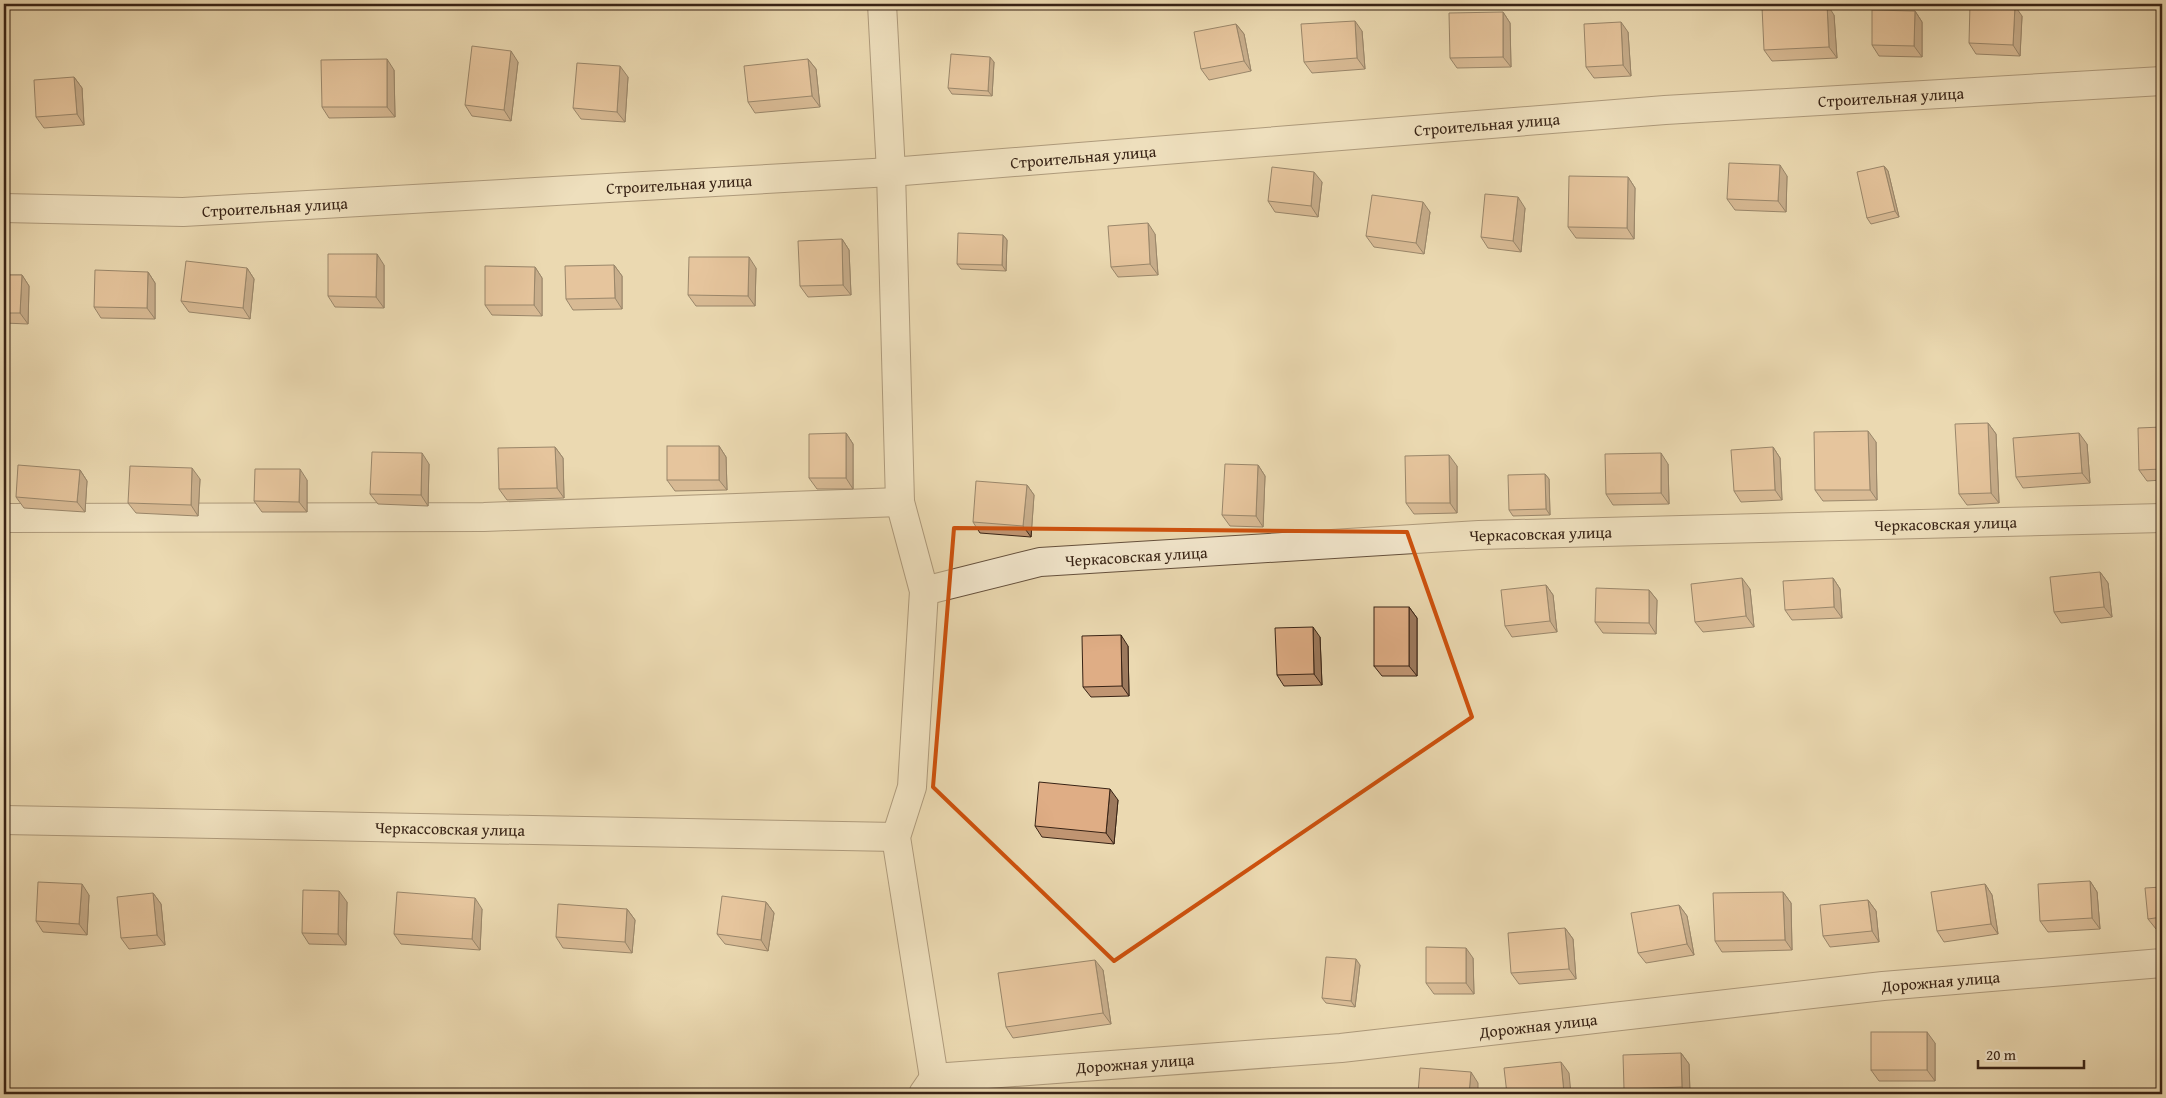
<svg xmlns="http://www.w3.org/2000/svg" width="2166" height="1098" viewBox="0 0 2166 1098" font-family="'Gentium Book Plus',serif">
<rect width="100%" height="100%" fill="#ebd9b1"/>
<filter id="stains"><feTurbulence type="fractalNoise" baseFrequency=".004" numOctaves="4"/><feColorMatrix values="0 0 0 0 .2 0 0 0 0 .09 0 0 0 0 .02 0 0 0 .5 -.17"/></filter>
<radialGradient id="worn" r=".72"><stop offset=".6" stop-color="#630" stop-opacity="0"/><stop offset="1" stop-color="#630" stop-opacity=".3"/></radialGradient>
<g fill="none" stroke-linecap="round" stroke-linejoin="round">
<g stroke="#65503c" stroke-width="30">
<g id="minor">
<polyline points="882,4 891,172 900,502 924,591 912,787 896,837 934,1078"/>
<path id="s1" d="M4,208L183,212L891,172L1665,110L2162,81"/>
<polyline points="4,518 484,517 900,502"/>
<path id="s2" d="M924,591L1040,562L1479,535L2162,518"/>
<path id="s3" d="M4,820L896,837"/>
<path id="s4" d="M923,1094L934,1078L1341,1048L1883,986L2162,963"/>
</g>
</g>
<use href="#minor" stroke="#f2e6cc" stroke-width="28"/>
</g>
<g fill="#c09572" stroke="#382315">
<polygon points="1915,11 1922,22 1922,57 1879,56 1872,45"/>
<polygon points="1503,12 1510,23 1511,67 1457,68 1450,58"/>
<polygon points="1834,15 1837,58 1772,61 1764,50"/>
<polygon points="2022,16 2020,56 1976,54 1969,43"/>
<polygon points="1236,24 1244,34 1251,71 1209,80 1201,69"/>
<polygon points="1362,31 1365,69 1312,73 1304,62"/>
<polygon points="1628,32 1631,76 1594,78 1586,67"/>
<polygon points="808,59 816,69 820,107 755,113 748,102"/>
<polygon points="518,62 511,121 472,116 465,105"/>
<polygon points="994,62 992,96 952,94 948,88"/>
<polygon points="394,70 395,117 329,118 322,107"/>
<polygon points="74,77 82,88 84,125 44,128 36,117"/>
<polygon points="628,77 625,122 581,119 573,108"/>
<polygon points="1884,166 1888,171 1899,217 1871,224 1867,218"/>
<polygon points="1787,176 1786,212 1735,210 1727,199"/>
<polygon points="1628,177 1635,188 1634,239 1576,238 1568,227"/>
<polygon points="1322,182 1318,217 1275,212 1268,201"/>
<polygon points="1525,208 1521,252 1488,248 1481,237"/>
<polygon points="1430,212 1424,254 1374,247 1366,236"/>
<polygon points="1155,234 1158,275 1118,277 1111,267"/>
<polygon points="1003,235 1007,240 1006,271 961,269 957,264"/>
<polygon points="842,239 849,250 851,295 808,297 800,286"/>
<polygon points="384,265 384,308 335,307 328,296"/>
<polygon points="614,265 622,276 622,309 573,310 566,299"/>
<polygon points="535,267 542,278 542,316 492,315 485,305"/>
<polygon points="247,268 254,279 250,319 189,312 181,301"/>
<polygon points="756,268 755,306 696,306 688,295"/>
<polygon points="148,272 155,283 155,319 101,318 94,307"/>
<polygon points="4,275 22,275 29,286 28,324 4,323"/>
<polygon points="1988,423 1996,434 1999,503 1967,505 1959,494"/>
<polygon points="2162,427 2162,480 2147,481 2139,470"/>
<polygon points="846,433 853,444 853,489 817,489 809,478"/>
<polygon points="1876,442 1877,500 1823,501 1815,490"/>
<polygon points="2087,444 2090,483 2023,488 2016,477"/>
<polygon points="719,446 726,457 727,490 675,491 667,480"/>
<polygon points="555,447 563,458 564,498 507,500 499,489"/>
<polygon points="1773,447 1780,458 1782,500 1741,502 1734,491"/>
<polygon points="429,464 428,506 378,504 370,494"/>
<polygon points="1668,464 1669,504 1613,505 1606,494"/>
<polygon points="1258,465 1265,476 1263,527 1230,526 1222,515"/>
<polygon points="1457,466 1457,513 1414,514 1406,503"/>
<polygon points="80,470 87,481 85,512 24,508 16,497"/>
<polygon points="1545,474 1549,479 1550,515 1513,516 1509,510"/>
<polygon points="200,479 198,516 136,513 128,503"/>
<polygon points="307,480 307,512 262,512 254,501"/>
<polygon points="1027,485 1034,495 1031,537 980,533 973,522"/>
<polygon points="2100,572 2108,583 2112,617 2061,623 2054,612"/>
<polygon points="1833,578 1840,589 1842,618 1792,620 1785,610"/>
<polygon points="1546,585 1553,595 1557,632 1512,637 1505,626"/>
<polygon points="1750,589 1754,627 1703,632 1695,622"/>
<polygon points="1649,590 1657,600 1656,634 1603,633 1595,622"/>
<polygon points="1409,607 1417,618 1417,676 1382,676 1374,666"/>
<polygon points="1320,637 1322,685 1284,686 1277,675"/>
<polygon points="1128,646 1129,696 1091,697 1083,687"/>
<polygon points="1118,800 1114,844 1042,837 1035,826"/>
<polygon points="2090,881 2097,892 2100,929 2048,932 2040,921"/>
<polygon points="1985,884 1992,895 1998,934 1944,942 1937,931"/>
<polygon points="2162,887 2162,929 2156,929 2148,919"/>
<polygon points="1783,892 1791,903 1792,950 1722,952 1715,941"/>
<polygon points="153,893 161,904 165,945 129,949 121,938"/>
<polygon points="89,895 87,935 43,932 36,921"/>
<polygon points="1868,900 1876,911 1879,942 1830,947 1823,936"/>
<polygon points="347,902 346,945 309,944 302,933"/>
<polygon points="766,902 774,913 768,951 725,944 717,934"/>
<polygon points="1679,905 1687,916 1694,955 1646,963 1638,953"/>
<polygon points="482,909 480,950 401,944 394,934"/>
<polygon points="627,909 635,920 632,953 563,948 556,937"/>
<polygon points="1565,928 1573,939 1576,979 1519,984 1511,973"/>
<polygon points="1473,958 1474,994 1434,994 1426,983"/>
<polygon points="1360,965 1355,1007 1326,1003 1322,998"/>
<polygon points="1103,970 1111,1024 1013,1038 1006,1027"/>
<polygon points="1935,1043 1935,1081 1879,1081 1871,1070"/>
<polygon points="1681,1053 1689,1064 1690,1094 1628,1094 1624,1089"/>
</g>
<g fill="#9c795d" stroke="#382315">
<polygon points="1827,4 1834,15 1837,58 1829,47"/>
<polygon points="2015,6 2022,16 2020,56 2013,45"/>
<polygon points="1915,11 1922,22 1922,57 1914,46"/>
<polygon points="1503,12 1510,23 1511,67 1503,57"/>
<polygon points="1355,21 1362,31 1365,69 1357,58"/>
<polygon points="1621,22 1628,32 1631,76 1623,65"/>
<polygon points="1236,24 1244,34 1251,71 1244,61"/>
<polygon points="511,51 518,62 511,121 504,110"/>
<polygon points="990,57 994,62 992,96 988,91"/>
<polygon points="387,59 394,70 395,117 387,107"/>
<polygon points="808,59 816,69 820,107 812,96"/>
<polygon points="620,66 628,77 625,122 617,112"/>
<polygon points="74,77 82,88 84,125 77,114"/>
<polygon points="1780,165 1787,176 1786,212 1778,201"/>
<polygon points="1884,166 1888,171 1899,217 1895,211"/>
<polygon points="1314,172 1322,182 1318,217 1311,206"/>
<polygon points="1628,177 1635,188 1634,239 1627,228"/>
<polygon points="1518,197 1525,208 1521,252 1513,241"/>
<polygon points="1423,202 1430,212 1424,254 1416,243"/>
<polygon points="1148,223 1155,234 1158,275 1150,264"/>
<polygon points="1003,235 1007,240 1006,271 1002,265"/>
<polygon points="842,239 849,250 851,295 843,285"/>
<polygon points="377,254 384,265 384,308 376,297"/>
<polygon points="749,257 756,268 755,306 748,296"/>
<polygon points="614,265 622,276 622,309 615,298"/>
<polygon points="535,267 542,278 542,316 534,305"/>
<polygon points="247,268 254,279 250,319 243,308"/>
<polygon points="148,272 155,283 155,319 147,308"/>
<polygon points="22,275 29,286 28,324 20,313"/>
<polygon points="1988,423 1996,434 1999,503 1991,493"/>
<polygon points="1868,431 1876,442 1877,500 1870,490"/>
<polygon points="846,433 853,444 853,489 846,478"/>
<polygon points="2079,433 2087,444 2090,483 2082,473"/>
<polygon points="719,446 726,457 727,490 719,480"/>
<polygon points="555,447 563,458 564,498 557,488"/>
<polygon points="1773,447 1780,458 1782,500 1775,490"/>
<polygon points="422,453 429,464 428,506 421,495"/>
<polygon points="1661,453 1668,464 1669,504 1661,493"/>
<polygon points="1449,455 1457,466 1457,513 1450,503"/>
<polygon points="1258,465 1265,476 1263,527 1256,516"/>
<polygon points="192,468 200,479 198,516 191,505"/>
<polygon points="300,469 307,480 307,512 299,502"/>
<polygon points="80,470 87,481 85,512 77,502"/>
<polygon points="1545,474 1549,479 1550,515 1546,509"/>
<polygon points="1027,485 1034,495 1031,537 1023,526"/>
<polygon points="2100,572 2108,583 2112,617 2104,607"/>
<polygon points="1742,578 1750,589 1754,627 1746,616"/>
<polygon points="1833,578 1840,589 1842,618 1834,607"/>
<polygon points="1546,585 1553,595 1557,632 1550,621"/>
<polygon points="1649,590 1657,600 1656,634 1649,623"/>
<polygon points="1409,607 1417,618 1417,676 1409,666"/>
<polygon points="1313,627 1320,637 1322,685 1314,674"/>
<polygon points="1121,635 1128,646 1129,696 1122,686"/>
<polygon points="1110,789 1118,800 1114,844 1106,833"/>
<polygon points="2090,881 2097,892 2100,929 2092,918"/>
<polygon points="82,884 89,895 87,935 79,924"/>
<polygon points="1985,884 1992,895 1998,934 1991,924"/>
<polygon points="339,891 347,902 346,945 338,934"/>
<polygon points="1783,892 1791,903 1792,950 1785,940"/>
<polygon points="153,893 161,904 165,945 157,935"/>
<polygon points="475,898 482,909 480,950 472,939"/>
<polygon points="1868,900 1876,911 1879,942 1872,931"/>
<polygon points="766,902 774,913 768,951 761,940"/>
<polygon points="1679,905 1687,916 1694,955 1687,944"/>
<polygon points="627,909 635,920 632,953 625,942"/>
<polygon points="1565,928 1573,939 1576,979 1569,969"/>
<polygon points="1466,948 1473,958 1474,994 1466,983"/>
<polygon points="1356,959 1360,965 1355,1007 1351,1001"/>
<polygon points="1095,960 1103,970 1111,1024 1103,1013"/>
<polygon points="1927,1032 1935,1043 1935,1081 1927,1070"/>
<polygon points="1681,1053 1689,1064 1690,1094 1687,1094 1682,1087"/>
<polygon points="1561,1062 1569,1073 1571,1094 1565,1094 1564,1093"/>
<polygon points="1471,1072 1478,1083 1478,1094 1469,1094"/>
</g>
<g fill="#dfad85" stroke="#382315">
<polygon points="1827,4 1829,47 1764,50 1762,7"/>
<polygon points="1970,4 2015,6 2013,45 1969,43"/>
<polygon points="1872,10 1915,11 1914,46 1872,45"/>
<polygon points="1503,12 1503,57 1450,58 1449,13"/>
<polygon points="1355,21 1357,58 1304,62 1301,24"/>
<polygon points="1621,22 1623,65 1586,67 1584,24"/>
<polygon points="1236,24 1244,61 1201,69 1194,32"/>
<polygon points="472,46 511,51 504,110 465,105"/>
<polygon points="951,54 990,57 988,91 948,88"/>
<polygon points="387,59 387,107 322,107 321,60"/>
<polygon points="808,59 812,96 748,102 744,66"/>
<polygon points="577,63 620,66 617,112 573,108"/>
<polygon points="74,77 77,114 36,117 34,80"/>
<polygon points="1729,163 1780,165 1778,201 1727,199"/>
<polygon points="1884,166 1895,211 1867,218 1857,172"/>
<polygon points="1272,167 1314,172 1311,206 1268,201"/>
<polygon points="1569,176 1628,177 1627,228 1568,227"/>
<polygon points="1485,194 1518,197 1513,241 1481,237"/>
<polygon points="1372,195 1423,202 1416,243 1366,236"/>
<polygon points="1148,223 1150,264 1111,267 1108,226"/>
<polygon points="958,233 1003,235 1002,265 957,264"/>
<polygon points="842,239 843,285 800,286 798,241"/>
<polygon points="328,254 377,254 376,297 328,296"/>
<polygon points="689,257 749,257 748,296 688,295"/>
<polygon points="186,261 247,268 243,308 181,301"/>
<polygon points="614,265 615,298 566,299 565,266"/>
<polygon points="485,266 535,267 534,305 485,305"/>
<polygon points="95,270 148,272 147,308 94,307"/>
<polygon points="4,275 22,275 20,313 4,313"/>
<polygon points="1988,423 1991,493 1959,494 1955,424"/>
<polygon points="2162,427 2162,469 2139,470 2138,428"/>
<polygon points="1868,431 1870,490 1815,490 1814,432"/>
<polygon points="846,433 846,478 809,478 809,434"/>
<polygon points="2079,433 2082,473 2016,477 2013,438"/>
<rect x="667" y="446" width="52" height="34"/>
<polygon points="555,447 557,488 499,489 498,448"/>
<polygon points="1773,447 1775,490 1734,491 1731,450"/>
<polygon points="372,452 422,453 421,495 370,494"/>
<polygon points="1661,453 1661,493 1606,494 1605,454"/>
<polygon points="1449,455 1450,503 1406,503 1405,456"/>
<polygon points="1225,464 1258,465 1256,516 1222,515"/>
<polygon points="18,465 80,470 77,502 16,497"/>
<polygon points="130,466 192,468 191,505 128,503"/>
<polygon points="255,469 300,469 299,502 254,501"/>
<polygon points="1545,474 1546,509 1509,510 1508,475"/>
<polygon points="976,481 1027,485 1023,526 973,522"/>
<polygon points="2100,572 2104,607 2054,612 2050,577"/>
<polygon points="1742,578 1746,616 1695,622 1691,584"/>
<polygon points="1833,578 1834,607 1785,610 1783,581"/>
<polygon points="1546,585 1550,621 1505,626 1501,590"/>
<polygon points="1596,588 1649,590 1649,623 1595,622"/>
<rect x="1374" y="607" width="35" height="59"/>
<polygon points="1313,627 1314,674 1277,675 1275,628"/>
<polygon points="1121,635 1122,686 1083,687 1082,636"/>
<polygon points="1039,782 1110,789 1106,833 1035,826"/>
<polygon points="2090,881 2092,918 2040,921 2038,884"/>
<polygon points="38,882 82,884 79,924 36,921"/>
<polygon points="1985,884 1991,924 1937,931 1931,892"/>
<polygon points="2162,887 2162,917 2148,919 2145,888"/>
<polygon points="303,890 339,891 338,934 302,933"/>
<polygon points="397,892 475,898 472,939 394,934"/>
<polygon points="1783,892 1785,940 1715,941 1713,893"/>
<polygon points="153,893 157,935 121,938 117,897"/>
<polygon points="722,896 766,902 761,940 717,934"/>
<polygon points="1868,900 1872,931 1823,936 1820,905"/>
<polygon points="558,904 627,909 625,942 556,937"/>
<polygon points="1679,905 1687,944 1638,953 1631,913"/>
<polygon points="1565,928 1569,969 1511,973 1508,933"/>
<polygon points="1426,947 1466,948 1466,983 1426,983"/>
<polygon points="1326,957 1356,959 1351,1001 1322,998"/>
<polygon points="1095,960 1103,1013 1006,1027 998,973"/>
<rect x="1871" y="1032" width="56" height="38"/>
<polygon points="1681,1053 1682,1087 1624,1089 1623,1055"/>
<polygon points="1561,1062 1564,1093 1552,1094 1507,1094 1504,1068"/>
<polygon points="1420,1068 1471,1072 1469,1094 1418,1094"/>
</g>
<path d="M0 0H2166V1098H0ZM954,528L1407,532L1472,717L1114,961L933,787Z" fill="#ebd9b1" fill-opacity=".55" fill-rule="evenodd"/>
<path fill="none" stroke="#ce510d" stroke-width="4" stroke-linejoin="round" d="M954,528L1407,532L1472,717L1114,961L933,787Z"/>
<g text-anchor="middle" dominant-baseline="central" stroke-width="5" stroke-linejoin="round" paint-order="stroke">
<g font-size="16" fill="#382315" stroke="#f2e6cc">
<text stroke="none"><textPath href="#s1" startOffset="1891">Строительная улица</textPath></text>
<text stroke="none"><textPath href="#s1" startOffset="1486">Строительная улица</textPath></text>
<text stroke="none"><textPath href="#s1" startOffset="1081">Строительная улица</textPath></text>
<text stroke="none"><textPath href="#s1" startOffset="676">Строительная улица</textPath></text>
<text stroke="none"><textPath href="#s1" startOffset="271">Строительная улица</textPath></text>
<text stroke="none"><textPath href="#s2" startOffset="1026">Черкасовская улица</textPath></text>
<text stroke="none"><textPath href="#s2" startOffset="621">Черкасовская улица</textPath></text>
<text stroke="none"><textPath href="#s2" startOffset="216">Черкасовская улица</textPath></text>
<text stroke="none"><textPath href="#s3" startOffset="446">Черкассовская улица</textPath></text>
<text stroke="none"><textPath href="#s4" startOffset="1031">Дорожная улица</textPath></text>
<text stroke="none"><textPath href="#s4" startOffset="626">Дорожная улица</textPath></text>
<text stroke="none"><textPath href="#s4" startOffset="221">Дорожная улица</textPath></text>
</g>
</g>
<rect width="2166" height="1098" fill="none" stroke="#ebd9b1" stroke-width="20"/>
<rect x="5" y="5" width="2156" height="1088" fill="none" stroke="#382315" stroke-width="2.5"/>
<rect x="10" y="10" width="2146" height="1078" fill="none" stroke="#382315"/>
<path d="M1978 1060v8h106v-8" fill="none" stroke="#382315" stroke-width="2.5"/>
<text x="1986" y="1060" font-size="15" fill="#382315" stroke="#f2e6cc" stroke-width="4" paint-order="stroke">20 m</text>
<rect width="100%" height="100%" filter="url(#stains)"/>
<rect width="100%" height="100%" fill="url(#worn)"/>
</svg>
